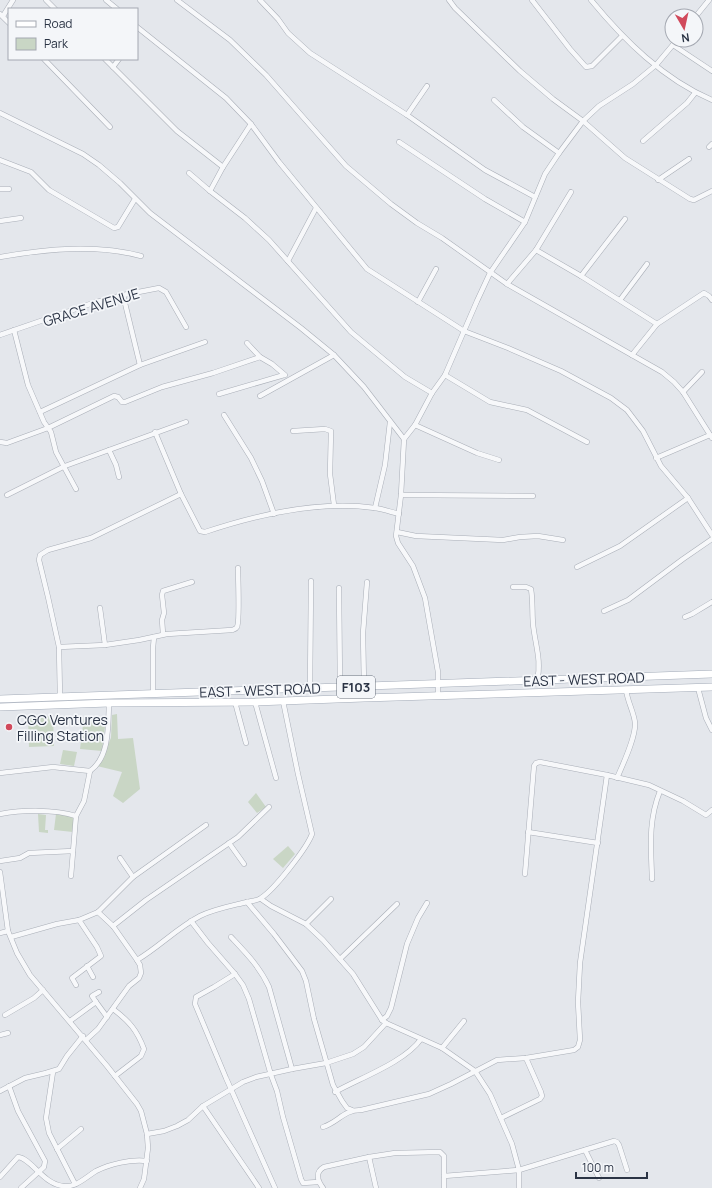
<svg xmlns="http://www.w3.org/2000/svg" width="712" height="1188" viewBox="0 0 712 1188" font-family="Manrope,sans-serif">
<rect width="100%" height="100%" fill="#e4e7ec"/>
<g fill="#c9d6c5">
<polygon points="117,714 118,739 133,738 140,789 123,803 113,796 122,772 97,766 111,738 112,715"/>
<polygon points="53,716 54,746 29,747 28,717"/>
<polygon points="84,717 106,719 102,751 80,749"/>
<polygon points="63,750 77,752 74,766 60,764"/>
<polygon points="256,793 266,807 257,813 248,802"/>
<polygon points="38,814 46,815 45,830 48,830 48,833 39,832"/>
<polygon points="56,814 75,817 73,832 54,830"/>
<polygon points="288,846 295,854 283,868 273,859"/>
</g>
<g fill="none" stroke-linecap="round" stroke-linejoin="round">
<g stroke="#a9aeb7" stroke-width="5.5">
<g id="street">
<polyline points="46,0 55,9"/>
<polyline points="106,0 117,9"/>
<polyline points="177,0 230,40 266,75 346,166 391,204 417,223 442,238 507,284 632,355 662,372 674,382 683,392 712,438"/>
<polyline points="260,0 278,19 288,33 310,53 407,115 485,170 535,197"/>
<polyline points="449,0 455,8 520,71 553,99 583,121 625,158 690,199 694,200 712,191"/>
<polyline points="532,0 570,49 586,67 592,66 622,36"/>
<path d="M591,0C624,40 663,79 712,100"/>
<polyline points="0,14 9,23"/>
<polyline points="3,16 13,0"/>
<polyline points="696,16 709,0"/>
<polyline points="137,27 226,98 251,124 279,162 367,269 464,331 508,348 561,371 611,398 627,410 643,431 661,466 688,498 712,535"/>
<polyline points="673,45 712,71"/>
<polyline points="44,59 110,127"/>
<polyline points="105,59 177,131 223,167"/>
<polyline points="113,67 119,59"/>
<polyline points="494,100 523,127 559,153"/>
<polyline points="0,113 83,154 99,165 120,183 150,213 301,328 334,355 364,387 404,439"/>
<polyline points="407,115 427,86"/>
<polyline points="643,141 687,103 695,93"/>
<polyline points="399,142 485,199 525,222"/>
<polyline points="709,147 712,144"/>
<polyline points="0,160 31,172 49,190 114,228 118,227 135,199"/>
<polyline points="189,173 210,191 245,218 269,240 351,332 405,377 432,393"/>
<polyline points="658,180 689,159"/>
<polyline points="0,189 9,189"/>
<polyline points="210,191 223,167 251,124"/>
<polyline points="0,221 21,218"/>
<polyline points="536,250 581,276 657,324"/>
<path d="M0,257C46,249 95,244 141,256"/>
<polyline points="288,261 316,208"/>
<polyline points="581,276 625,219"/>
<polyline points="507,284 536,250 571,192"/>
<polyline points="123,295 140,365"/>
<polyline points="620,300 647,264"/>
<polyline points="418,302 436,269"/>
<polyline points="14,330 28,385 44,422 51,432 56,452 76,489"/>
<polyline points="0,335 93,303 123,295 159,288 166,292 186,327"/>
<polyline points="247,343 260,357 272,364 285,375"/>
<polyline points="632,355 657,324 704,293 709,296 712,300"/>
<polyline points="445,375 490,402 527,410 587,442"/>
<polyline points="683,392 702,372"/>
<polyline points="219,394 284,375"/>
<polyline points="260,396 334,355"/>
<polyline points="40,412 140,365 205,342"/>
<polyline points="224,415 251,458 262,481 274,514"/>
<polyline points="415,425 477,453 499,460"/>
<polyline points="293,431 325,429 331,431 330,474 334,505"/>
<path d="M155,432L181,494L200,531L205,532C256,515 321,500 375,508C383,509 391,512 399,514"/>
<polyline points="0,442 7,443 48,428 114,396 118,397 122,402 125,402 162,387 213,373 260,357"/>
<polyline points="109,450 116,465 119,477"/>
<polyline points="656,458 710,435"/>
<polyline points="7,495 65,466 186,422"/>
<polyline points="401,495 533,496"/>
<polyline points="375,508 385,465 390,422"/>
<polyline points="397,532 416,536 503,540 520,537 538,536 563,540"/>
<polyline points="577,567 620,546 688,498"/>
<path d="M513,587H526L531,589C533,601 532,613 533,624C535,644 542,661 537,681"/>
<polyline points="339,588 340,687"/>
<polyline points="100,608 105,645"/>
<polyline points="604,611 628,600 683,559 712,539"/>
<polyline points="685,617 692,614 712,602"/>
<polyline points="163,634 162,620 164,613 162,595 163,591 192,582"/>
<path d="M59,647L105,645L139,640L167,634L232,630C235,629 236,629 237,627C240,622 238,577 238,568"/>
<polyline points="364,686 363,633 367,582"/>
<polyline points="698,688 706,718 712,730"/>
<polyline points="310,689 311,581"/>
<polyline points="153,693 153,648 154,637"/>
<polyline points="438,696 438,672 425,598 413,566 398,543 396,536 401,495 404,439 415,425 432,393 445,375 464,331 477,301 490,273 525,222 545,174 559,153 583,121 599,106 633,84 656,65 677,40"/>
<polyline points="60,697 59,647 48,597 39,560 40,555 48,550 91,538 181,494"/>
<polyline points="235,702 246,743"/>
<polyline points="255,702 276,778"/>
<polyline points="0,773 53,767 90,771"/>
<path d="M617,778C623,764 636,737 635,723C634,712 627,701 626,689"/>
<path d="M0,814C22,810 54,809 76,816"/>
<polyline points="528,832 598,843"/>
<polyline points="229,843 244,864"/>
<polyline points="120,858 133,877"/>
<polyline points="0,861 20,858 29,853 73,851"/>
<polyline points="0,872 8,931 17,953 30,975 107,1066 137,1104 141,1111 147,1134 148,1148 144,1179 140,1188"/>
<polyline points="525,874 534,766 536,763 540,762 607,775 649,785 683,801 706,815 712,810"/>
<path d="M71,876L76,816L84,801L90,771C110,757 108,725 109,703"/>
<path d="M652,879C651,847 648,821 660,791"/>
<polyline points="261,899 271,906 306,924 323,940 353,974 382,1020 386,1023 442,1048 475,1071 490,1094 512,1144 519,1170 519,1188"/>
<polyline points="247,902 274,934 302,971 306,981 314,1019 333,1085 342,1101 347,1108 352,1110"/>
<path d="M98,912L113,926L137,960C159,947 177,928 200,916C214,909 231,906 247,902C251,901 257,901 261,898C274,890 307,848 312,834L298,774L283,701"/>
<polyline points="191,921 208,943 235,974 243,985 249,999 271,1075 277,1091 283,1117 301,1179 303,1183 318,1182"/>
<polyline points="306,924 331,899"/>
<polyline points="113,926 146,900 238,837 269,807"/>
<polyline points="0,933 8,931"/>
<polyline points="11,937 57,924 79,920 98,912 133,877 206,825"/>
<path d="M231,937C246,953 260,967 269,987L292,1069"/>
<polyline points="340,959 397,904"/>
<polyline points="87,966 93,977"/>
<polyline points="235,974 214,987 196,997 195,1004 226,1078 275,1188"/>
<polyline points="76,985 72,978 101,956 97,947 79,920"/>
<polyline points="96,1002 92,996 99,992"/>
<path d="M113,1009C129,1021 137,1030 144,1049L141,1056L115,1076"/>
<polyline points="5,1015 34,998 43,990"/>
<polyline points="382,1020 387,1016 391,1008 407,944 418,918 427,903"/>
<polyline points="70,1021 96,1002 107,1017"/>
<polyline points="0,1035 8,1033"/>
<polyline points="86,1040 98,1029 129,986 139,978 141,973 140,965 137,960"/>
<polyline points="442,1048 464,1021"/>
<polyline points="53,1072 46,1118 49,1133 75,1184"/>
<polyline points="9,1086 18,1111 45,1161 44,1167 21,1188"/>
<polyline points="0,1091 25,1078 46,1073 59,1069 67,1056 83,1036"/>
<path d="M335,1092C360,1078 405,1062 421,1039"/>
<polyline points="203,1106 259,1188"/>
<polyline points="501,1118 540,1099 542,1096 541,1092 526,1058"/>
<path d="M323,1127C339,1122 343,1110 361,1110L429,1094L451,1084L497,1060L526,1058L574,1050L578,1047L580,1040L578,1002L580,963L607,775"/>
<polyline points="147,1134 164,1131 177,1126 188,1120 203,1106 243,1082 256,1077 292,1069 326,1063 353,1054 364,1047 386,1023"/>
<polyline points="57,1149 81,1129"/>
<polyline points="585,1150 599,1178"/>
<polyline points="369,1157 376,1188"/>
<polyline points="444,1176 519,1170 614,1141 617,1142 619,1145 627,1170"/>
<path d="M0,1177L18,1157C31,1158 43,1184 63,1186C76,1188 86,1177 96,1171C110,1164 131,1159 147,1161"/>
<path d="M323,1188C317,1180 315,1172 324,1167L369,1157L395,1153L440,1152L444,1156V1188"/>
</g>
</g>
<g stroke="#a3abb8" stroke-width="8">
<g id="primary">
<polyline points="0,699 712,674"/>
<polyline points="0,707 109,703 255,702 364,698 712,687"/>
</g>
</g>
<use href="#street" stroke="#f7f8fa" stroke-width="4.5"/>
<use href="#primary" stroke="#fff" stroke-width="7"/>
</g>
<circle fill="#d1495b" stroke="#f4f6f9" stroke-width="1.5" cx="9" cy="727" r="4"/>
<g text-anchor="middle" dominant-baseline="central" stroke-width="3.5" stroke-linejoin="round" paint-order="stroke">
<rect fill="#f4f6f9" stroke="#676e7b" stroke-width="1" x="337" y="676" width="38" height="22" rx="3"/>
<g font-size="13" font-weight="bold" fill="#2b3445">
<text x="356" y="687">F103</text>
</g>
<g font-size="14" fill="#2b3445" stroke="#f4f6f9">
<text transform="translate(91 307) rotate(-17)">GRACE AVENUE</text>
<text transform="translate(584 679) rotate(-2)">EAST - WEST ROAD</text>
<text transform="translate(260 690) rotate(-2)">EAST - WEST ROAD</text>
</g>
<g font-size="14" fill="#2b3445" stroke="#f4f6f9" text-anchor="start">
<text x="17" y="719">CGC Ventures<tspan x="17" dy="16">Filling Station</tspan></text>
</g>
</g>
<rect x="8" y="8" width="130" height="52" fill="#f4f6f9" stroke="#a4a8b1"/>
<rect x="16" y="21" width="20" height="6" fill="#ffffff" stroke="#a4a8b1"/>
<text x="44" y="28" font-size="12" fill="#2b3445">Road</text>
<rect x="16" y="38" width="20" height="12" fill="#c9d6c5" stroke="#a4a8b1"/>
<text x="44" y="48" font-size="12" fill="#2b3445">Park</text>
<g transform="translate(684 28) rotate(171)"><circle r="19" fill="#f4f6f9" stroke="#a4a8b1"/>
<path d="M0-3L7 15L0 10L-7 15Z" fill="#d1495b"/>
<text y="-6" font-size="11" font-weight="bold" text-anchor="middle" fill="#2b3445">N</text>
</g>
<path d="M576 1172v6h71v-6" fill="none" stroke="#2b3445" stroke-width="2"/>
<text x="582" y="1172" font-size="12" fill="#2b3445" stroke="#f4f6f9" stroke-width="3" paint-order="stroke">100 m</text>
</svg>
